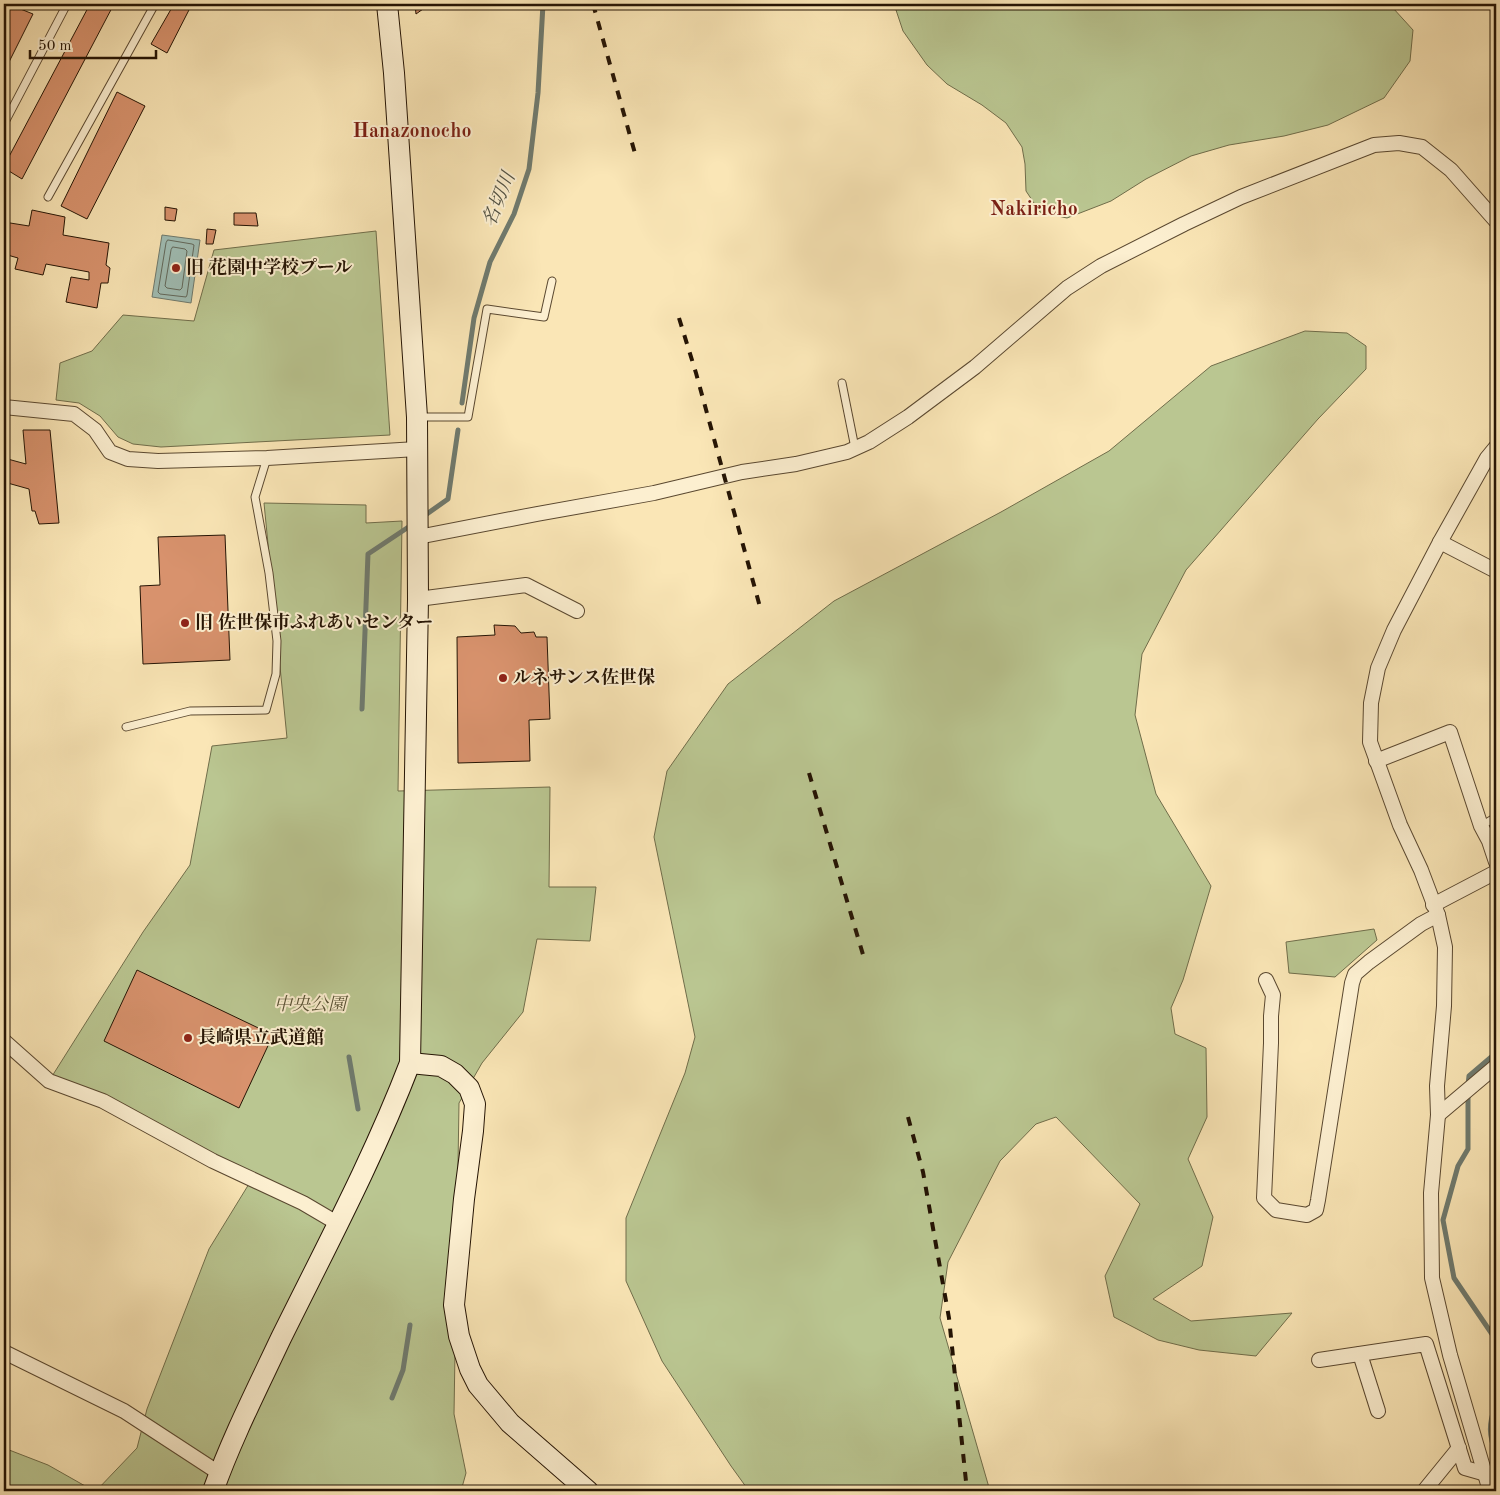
<svg xmlns="http://www.w3.org/2000/svg" width="1500" height="1495" viewBox="0 0 1500 1495" font-family="'Old Standard TT','Noto Serif JP',serif">
<rect width="100%" height="100%" fill="#fae6b6"/>
<filter id="stains"><feTurbulence type="fractalNoise" baseFrequency=".004" numOctaves="4"/><feColorMatrix values="0 0 0 0 .2 0 0 0 0 .09 0 0 0 0 .02 0 0 0 .5 -.17"/></filter>
<radialGradient id="worn" r=".72"><stop offset=".6" stop-color="#630" stop-opacity="0"/><stop offset="1" stop-color="#630" stop-opacity=".3"/></radialGradient>
<g fill="#bac691" stroke="#706d4a">
<polygon points="894,4 1383,4 1393,8 1413,30 1410,61 1384,98 1328,125 1284,136 1229,145 1191,156 1146,179 1111,201 1067,218 1040,212 1026,191 1025,164 1022,147 1006,123 982,105 947,84 927,65 903,31"/>
<polygon points="376,231 390,435 161,447 133,444 118,437 100,416 79,403 56,400 60,363 92,351 123,315 194,321 214,250"/>
<polygon points="1305,331 1347,333 1366,346 1366,369 1318,419 1186,570 1142,654 1135,715 1156,794 1211,886 1183,980 1171,1008 1175,1034 1206,1048 1207,1117 1188,1159 1213,1217 1202,1266 1153,1299 1191,1321 1292,1313 1256,1356 1199,1350 1158,1340 1114,1317 1105,1276 1140,1204 1056,1117 1036,1124 1000,1161 948,1262 940,1318 990,1491 749,1491 731,1466 662,1361 626,1281 626,1218 685,1073 695,1037 654,837 667,771 728,684 834,601 1001,512 1109,451 1211,366"/>
<polygon points="264,503 366,505 366,523 402,521 398,791 550,787 549,887 596,887 590,941 537,939 523,1012 482,1063 459,1103 454,1414 466,1473 461,1491 96,1491 137,1448 147,1409 209,1249 252,1179 49,1081 143,932 190,865 212,746 287,738"/>
<polygon points="1374,929 1377,940 1335,977 1289,973 1286,942"/>
<polygon points="4,1448 48,1465 94,1491 4,1491"/>
</g>
<polygon fill="#a0beb5" stroke="#6f7a6e" points="162,235 200,240 191,303 152,297"/>
<g fill="none" stroke-linecap="round" stroke-linejoin="round">
<g stroke="#62695c" stroke-width="1">
<polygon points="168,240 192,244 194,245 187,295 186,297 160,294 158,292 166,243"/>
<polygon points="173,247 185,249 187,251 182,288 180,290 167,288 165,286 171,250"/>
</g>
<g stroke="#6f7a6e" stroke-width="5">
<polyline points="462,403 474,318 490,262 514,214 529,169 538,93 543,4"/>
<polyline points="424,516 448,499 458,430"/>
<polyline points="362,709 368,554 413,524"/>
<polyline points="349,1057 358,1109"/>
<polyline points="1468,1085 1469,1076 1496,1053"/>
<polyline points="1468,1093 1468,1149 1458,1166 1443,1220 1454,1278 1496,1340"/>
<polyline points="392,1398 403,1370 410,1325"/>
<path d="M1496,1403C1488,1426 1489,1433 1496,1456"/>
</g>
</g>
<g fill="#d8926d" stroke="#251404">
<polygon points="8,4 33,14 7,66 4,64 4,12"/>
<polygon points="90,4 114,4 22,179 4,168 4,166"/>
<polygon points="174,4 187,4 191,6 167,53 151,44"/>
<polygon points="415,4 430,4 416,14"/>
<polygon points="117,92 145,106 87,219 61,206"/>
<polygon points="165,207 177,209 175,221 165,220"/>
<polygon points="32,210 65,217 63,235 109,243 106,265 110,268 108,283 101,283 97,308 66,302 71,277 89,280 89,272 46,264 43,275 15,269 18,258 4,254 4,222 29,226"/>
<polygon points="234,213 256,213 258,226 234,225"/>
<polygon points="207,229 216,230 213,244 206,244"/>
<polygon points="23,430 50,430 59,523 39,524 35,511 32,511 29,489 4,482 4,458 26,464"/>
<polygon points="225,535 230,660 143,664 140,586 160,585 158,537"/>
<polygon points="494,625 515,626 521,633 534,632 536,637 547,637 550,719 529,720 530,761 458,763 457,637 495,635"/>
<polygon points="137,970 273,1035 239,1108 104,1041"/>
</g>
<g fill="none" stroke-linecap="round" stroke-linejoin="round">
<g stroke="#5a4830" stroke-width="9">
<g id="lane">
<polyline points="4,124 67,4"/>
<polyline points="48,197 155,4"/>
<polyline points="842,383 855,448"/>
<polyline points="419,417 468,417 487,309 544,317 552,281"/>
<polyline points="126,727 190,711 266,710 276,674 277,641 269,573 255,497 267,458"/>
<polyline points="1481,826 1496,817"/>
</g>
</g>
<g stroke="#5a4830" stroke-width="16">
<g id="street">
<polyline points="4,407 74,414 95,430 110,452 128,459 158,461 267,458 417,449"/>
<polyline points="418,537 537,514 654,493 742,472 796,464 847,452 869,442 908,417 975,367 1067,288 1101,266 1184,224 1241,197 1374,145 1399,143 1422,147 1451,170 1496,221"/>
<polyline points="1440,542 1496,571"/>
<polyline points="418,599 526,585 577,611"/>
<polyline points="1376,761 1450,732 1481,826 1489,841 1496,862"/>
<polyline points="1433,905 1496,872"/>
<polyline points="1266,980 1273,995 1271,1016 1271,1043 1264,1198 1276,1210 1307,1215 1316,1210 1318,1200 1352,983 1355,974 1369,962 1421,924 1438,915"/>
<polyline points="4,1041 49,1081 103,1101 213,1161 303,1203 337,1223"/>
<polyline points="1438,1115 1496,1066"/>
<polyline points="4,1352 124,1411 219,1473"/>
<polyline points="1360,1354 1378,1411"/>
<polyline points="1319,1360 1426,1344 1465,1468 1486,1474"/>
<polyline points="1424,1491 1459,1448"/>
<polyline points="1490,1491 1450,1355 1432,1278 1431,1193 1438,1115 1437,1086 1444,1006 1445,947 1438,915 1421,870 1400,825 1370,742 1371,703 1378,668 1394,630 1440,542 1487,458 1496,447"/>
</g>
</g>
<g stroke="#251404" stroke-width="22">
<g id="secondary">
<polyline points="410,1063 441,1066 455,1074 469,1088 475,1104 473,1131 464,1199 454,1305 459,1336 470,1369 478,1385 510,1423 588,1491"/>
<path d="M213,1491C232,1438 257,1389 281,1338C326,1247 374,1157 410,1063L418,599L417,417L394,73L387,4"/>
</g>
</g>
<use href="#lane" stroke="#fcefd0" stroke-width="7"/>
<use href="#street" stroke="#fcefd0" stroke-width="14"/>
<use href="#secondary" stroke="#fcefd0" stroke-width="20"/>
<g stroke="#251404" stroke-width="4" stroke-dasharray="9 9" stroke-linecap="butt">
<polyline points="593,4 636,157"/>
<polyline points="679,318 696,373 760,607"/>
<polyline points="809,773 864,958"/>
<polyline points="908,1117 923,1172 949,1318 967,1491"/>
</g>
</g>
<g fill="#8f2418" stroke="#fcefd0" stroke-width="2">
<circle cx="176" cy="268" r="5"/>
<circle cx="185" cy="623" r="5"/>
<circle cx="503" cy="678" r="5"/>
<circle cx="188" cy="1038" r="5"/>
</g>
<g text-anchor="middle" dominant-baseline="central" stroke-width="4" stroke-linejoin="round" paint-order="stroke">
<g font-size="18" font-weight="bold" fill="#251404" stroke="#fcefd0" text-anchor="start">
<text x="186" y="268">旧 花園中学校プール</text>
<text x="195" y="623">旧 佐世保市ふれあいセンター</text>
<text x="513" y="678">ルネサンス佐世保</text>
<text x="198" y="1038">長崎県立武道館</text>
</g>
<g font-size="18" font-style="italic" fill="#595235" stroke="#fcefd0">
<text x="310" y="1005">中央公園</text>
</g>
<g font-size="19" font-style="italic" fill="#505042" stroke="#fcefd0">
<text transform="translate(500 200) rotate(-68)">名切川</text>
</g>
<g font-size="20" font-weight="bold" fill="#7a1f14" stroke="#fcefd0">
<text x="412" y="132">Hanazonocho</text>
<text x="1034" y="210">Nakiricho</text>
</g>
</g>
<rect width="1500" height="1495" fill="none" stroke="#fae6b6" stroke-width="20"/>
<rect x="5" y="5" width="1490" height="1485" fill="none" stroke="#251404" stroke-width="2.5"/>
<rect x="10" y="10" width="1480" height="1475" fill="none" stroke="#251404"/>
<path d="M30 50v8h126v-8" fill="none" stroke="#251404" stroke-width="2.5"/>
<text x="38" y="50" font-size="15" fill="#251404" stroke="#fcefd0" stroke-width="4" paint-order="stroke">50 m</text>
<rect width="100%" height="100%" filter="url(#stains)"/>
<rect width="100%" height="100%" fill="url(#worn)"/>
</svg>
